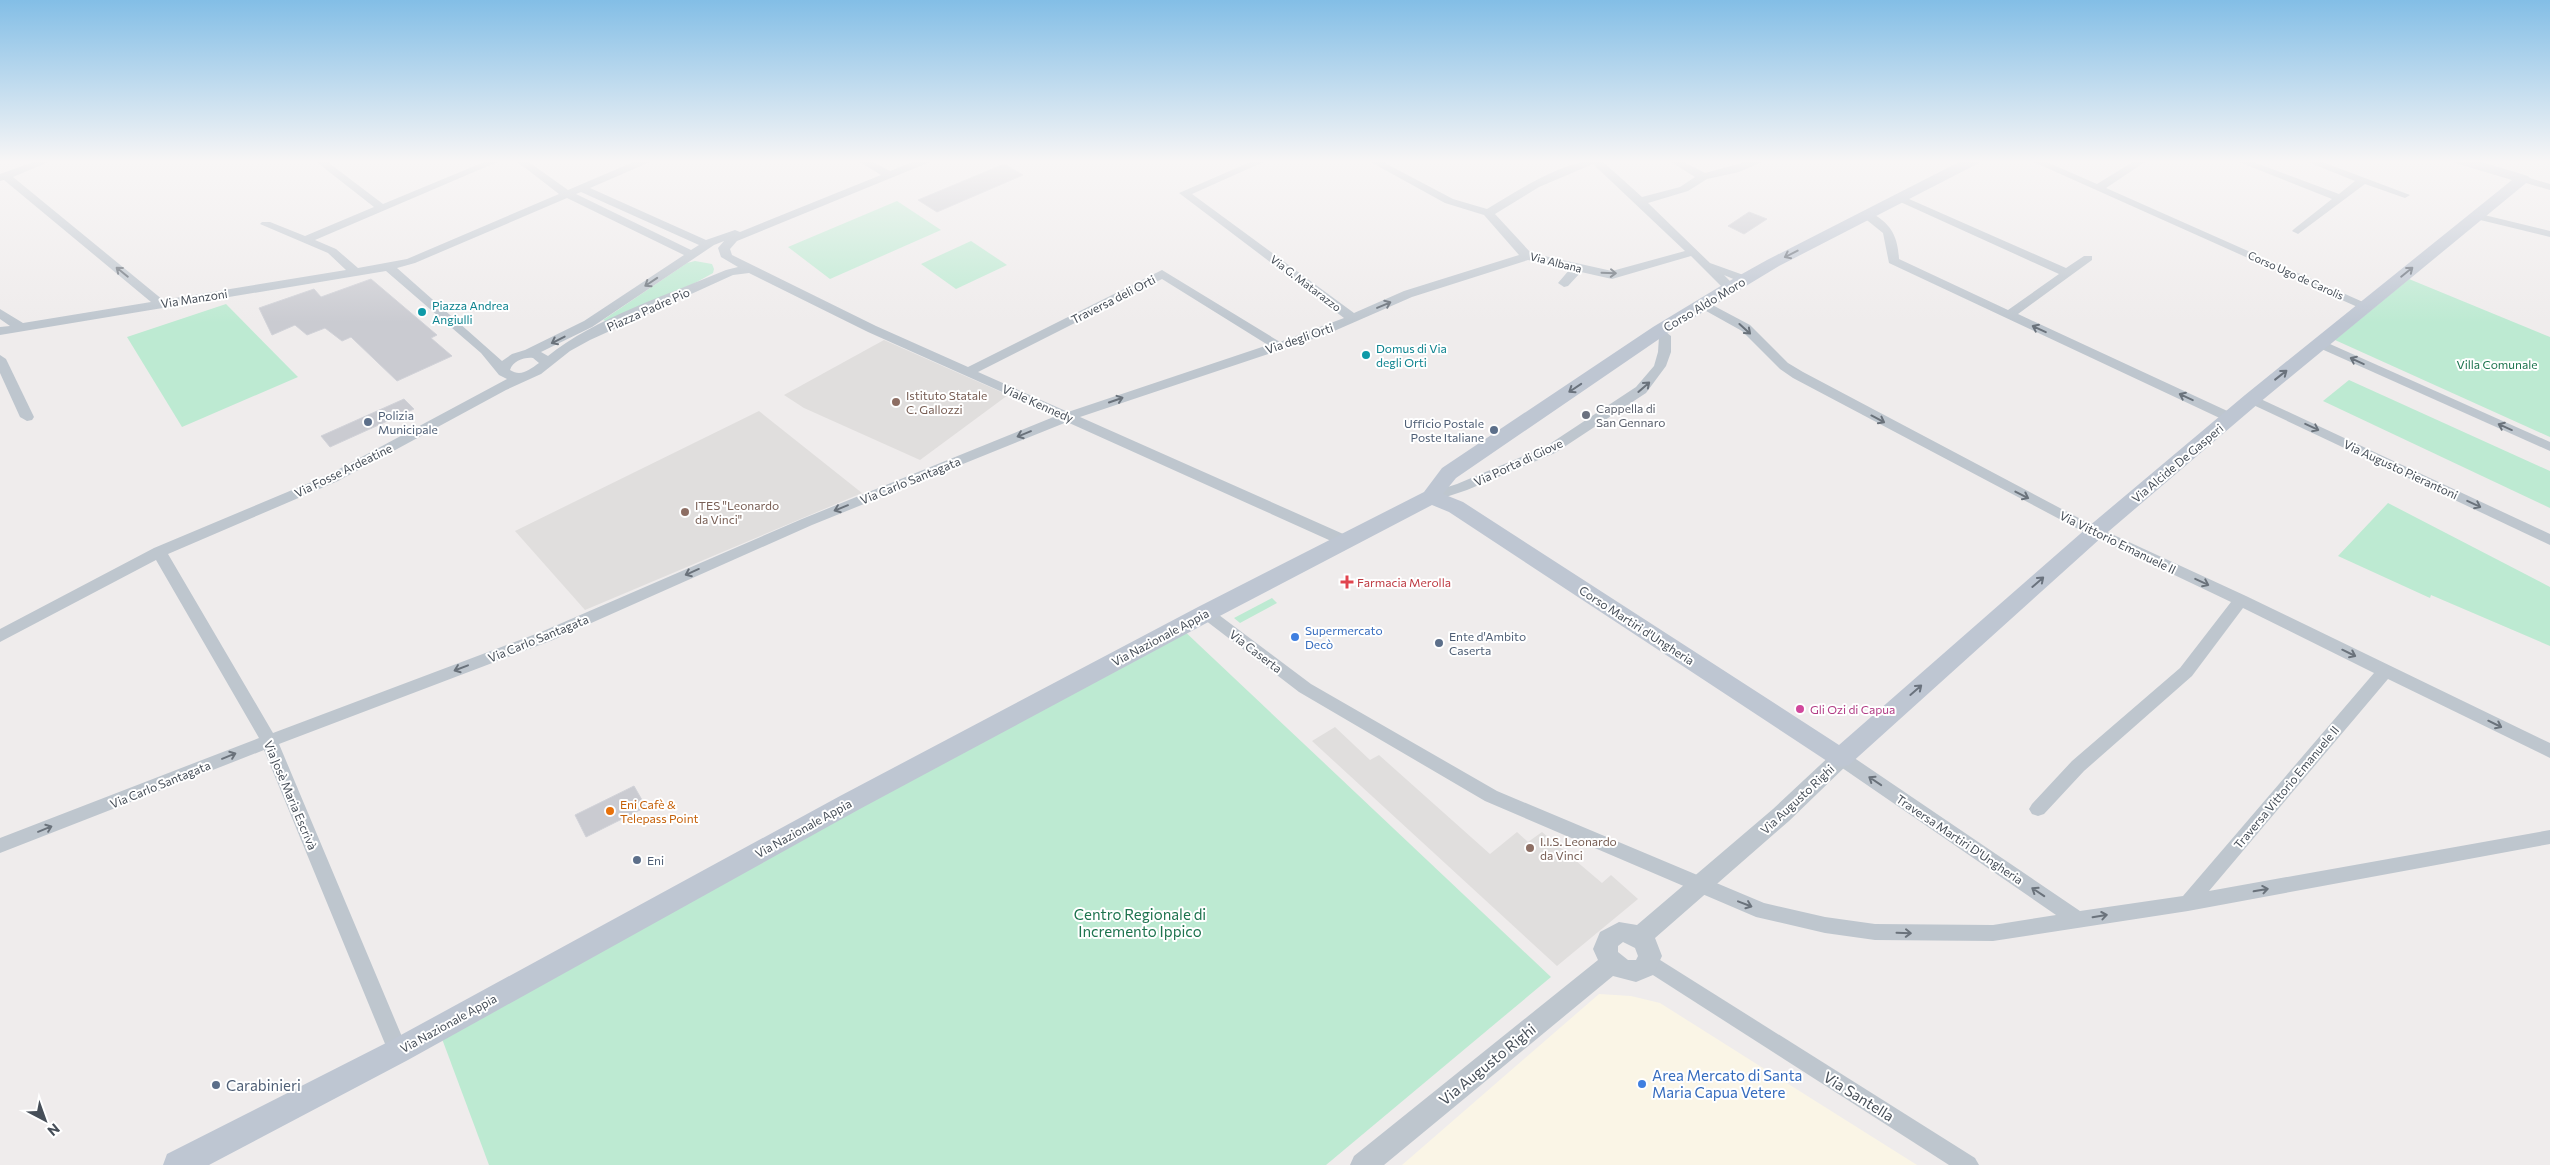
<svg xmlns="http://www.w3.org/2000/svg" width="2550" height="1165" viewBox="0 0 2550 1165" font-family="Commissioner,sans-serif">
<rect width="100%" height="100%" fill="#efecec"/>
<polygon fill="#faf5e6" points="1599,994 1631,996 1660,1003 1917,1165 1402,1165"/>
<g fill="#e0dedd">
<polygon points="884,340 1008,395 920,460 804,408 784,395"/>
<polygon points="759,411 862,493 585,610 515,531"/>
<polygon points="1335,727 1370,760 1379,755 1490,854 1517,832 1528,842 1542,832 1602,883 1611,875 1638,899 1557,966 1312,741"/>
</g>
<g fill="#bdead2">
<polygon points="897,201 941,230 830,279 788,247"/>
<polygon points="971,241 1007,265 956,289 921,264"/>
<polygon points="695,261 712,264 714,269 713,273 695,283 606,321 603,320 687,263"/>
<polygon points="2409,279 2550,337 2550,437 2335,340"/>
<polygon points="226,304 298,377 182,427 127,337"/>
<polygon points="2349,380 2550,471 2550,508 2323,401"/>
<polygon points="2388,503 2550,587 2550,646 2431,595 2430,598 2338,556"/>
<polygon points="1272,598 1277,603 1240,623 1234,618"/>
<polygon points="1180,627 1551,977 1326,1165 489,1165 438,1028"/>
</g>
<g fill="#cacbd1" stroke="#d1d2d8">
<polygon points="1004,164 1023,175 937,212 918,200"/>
<polygon points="1749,212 1767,219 1744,234 1728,226"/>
<polygon points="371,279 437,335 431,338 452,356 397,381 351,337 342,341 325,328 307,335 295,325 272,335 259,308 314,289 321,297"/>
<polygon points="404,399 414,409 330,447 321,436"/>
<polygon points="634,786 646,807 586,837 575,815"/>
</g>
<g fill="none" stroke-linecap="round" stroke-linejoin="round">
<g fill="#bec6ce" fill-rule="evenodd">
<path d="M39,160H53L13,177L163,300L346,270L328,253L260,224L262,222H270L305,236L374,207L314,160H325L383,204L489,160H502L315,240L336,249L358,268L407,259L559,194L515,160H526L568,190L638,160H651L650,162L590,188L706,240L735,230L740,232L881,175L857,160H869L890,171L918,160H931L930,162L737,241L730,249L732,255L876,326L968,367L1162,270L1280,342L1344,318L1179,193L1255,160H1268L1192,194L1354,313L1404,291L1519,255L1484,215L1445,203L1367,160H1379L1453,199L1487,209C1519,190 1563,160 1601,160L1642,197L1680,187L1695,177L1668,160H1680L1705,173L1753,160H1767L1739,172L1707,179L1688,191L1648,203L1710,263L1749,277L1751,280L1745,284L1724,275L1734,285V291H1726L1691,256L1612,279L1581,272L1568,286L1564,287L1558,283L1570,269L1528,260L1412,297L1325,335L1080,417L1350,537L1352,541L1350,545H1340L1067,422L812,525L553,640L279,744L408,1051L405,1058L398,1060L391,1058L388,1051L264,750L0,853V838L259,738L156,560L0,642V629L154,548L328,475L507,379L499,375L481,353L386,271L0,335V327L10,326L0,319V309L23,323L151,302L4,180L0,181V174ZM1593,164L1685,251L1612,271L1531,253L1495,214L1539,187ZM581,192L699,245L691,250L576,194ZM567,198L684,255L584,321L525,350L512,354L502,361L397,268L415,263ZM724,241L718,248L721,257L738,267L726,270C672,293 593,319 548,356L541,352L592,327L714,245ZM749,273L868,332L1056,416L802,519L541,632L273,733L168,554L338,481L506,390L541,374L570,351L590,340L733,275ZM1162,279L1268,345L1068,412L978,372ZM533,358L539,363C529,370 521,377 510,370C513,361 524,357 533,358Z"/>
<polygon points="2029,160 2042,160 2097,184 2136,160 2148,160 2106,188 2372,306 2366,310 2362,309"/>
<polygon points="2234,160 2248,160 2339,194 2355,181 2303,160 2317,160 2410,195 2405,198 2365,184 2298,234 2292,231 2294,229 2332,199"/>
<polygon points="2523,176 2550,184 2550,190 2519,181 2518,179"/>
<path d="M1900,195L2066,268L2084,256H2092V260L2018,314L2236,415L2238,418L2236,421H2226L1889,263L1883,233L1863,217V213C1870,211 1873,214 1878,217C1894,228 1898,241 1899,259L2008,310L2059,274L1896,200L1895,198Z"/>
<polygon points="2476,213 2550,231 2550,237 2472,218 2472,214"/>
<polygon points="1703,300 1750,325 1788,363 1803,372 2092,525 2246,596 2550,743 2550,758 2388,679 2209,891 2550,830 2550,844 2188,911 1993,941 1875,940 1825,933 1756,917 1485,801 1299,692 1201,617 1198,613 1201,609 1211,609 1311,684 1497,791 1764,903 1825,917 1875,924 1993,925 2056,915 1835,763 1833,758 1835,753 1841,751 1847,753 2080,911 2183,896 2374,673 2243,608 2192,676 2084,771 2044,814 2038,816 2032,814 2029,809 2032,804 2072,761 2180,668 2231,602 2082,531 1793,378 1780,369 1742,331 1699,307 1699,301"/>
<polygon points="1659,327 1671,336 1671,352 1666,366 1646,393 1555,453 1467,490 1431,502 1426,500 1424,497 1426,494 1457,484 1545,447 1636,387 1654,366 1658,352 1659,337 1653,331"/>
<polygon points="2321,340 2550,442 2550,451 2317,347 2315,344"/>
<polygon points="0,355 6,359 34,417 32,420 27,421 20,417 0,373"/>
<polygon points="2252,395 2550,534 2550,545 2247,402 2245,399 2247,396"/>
<polygon points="1649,953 1975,1158 1979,1165 1949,1165 1642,968 1640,962 1642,956"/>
</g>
<path fill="#bec6ce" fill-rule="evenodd" d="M1841,750L1848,752L1852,758L1848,764L1789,821L1655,938L1662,956L1653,975L1636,982L1613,976L1384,1165H1350L1354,1156L1598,960L1593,949L1600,932L1619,922L1637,925L1773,809L1834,752ZM1623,942L1635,948L1638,956L1636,960H1628L1618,952V946Z"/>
<polygon fill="#bec6d2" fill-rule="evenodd" points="1963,160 1981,160 1979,163 1779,266 1736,292 1665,335 1456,478 1443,494 1463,502 1839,745 2088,527 2245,395 2512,180 2455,163 2453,160 2475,160 2528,176 2531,179 2259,403 2102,537 1849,765 1841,767 1833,765 1449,512 1432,505 1214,619 858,810 408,1060 209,1165 163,1165 167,1154 388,1042 840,796 1198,607 1424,492 1442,468 1653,327 1724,284 1767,260"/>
</g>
<defs><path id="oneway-shaft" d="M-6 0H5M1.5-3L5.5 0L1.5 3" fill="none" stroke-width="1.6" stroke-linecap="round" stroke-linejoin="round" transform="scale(1.25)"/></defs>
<g stroke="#6a727d">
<use href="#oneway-shaft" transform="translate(1791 254) rotate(153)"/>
<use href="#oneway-shaft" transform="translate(2407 272) rotate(-39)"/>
<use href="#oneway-shaft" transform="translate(2281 375) rotate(-38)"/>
<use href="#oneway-shaft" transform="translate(1575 388) rotate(146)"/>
<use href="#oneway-shaft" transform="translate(2038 582) rotate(-41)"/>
<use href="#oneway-shaft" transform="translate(1916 690) rotate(-41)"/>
</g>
<g stroke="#6a727b">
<use href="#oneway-shaft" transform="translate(122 272) rotate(-141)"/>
<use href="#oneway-shaft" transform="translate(1609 273) rotate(2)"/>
<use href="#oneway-shaft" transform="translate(651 282) rotate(146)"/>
<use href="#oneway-shaft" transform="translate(1384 305) rotate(-23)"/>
<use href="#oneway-shaft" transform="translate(1745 329) rotate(42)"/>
<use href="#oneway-shaft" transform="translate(2039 329) rotate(-155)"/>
<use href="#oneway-shaft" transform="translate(558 340) rotate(153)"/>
<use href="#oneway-shaft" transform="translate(2357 361) rotate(-155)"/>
<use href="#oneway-shaft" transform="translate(1644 387) rotate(-41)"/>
<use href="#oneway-shaft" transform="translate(2186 397) rotate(-155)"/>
<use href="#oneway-shaft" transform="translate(1116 400) rotate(-19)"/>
<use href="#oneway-shaft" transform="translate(1878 419) rotate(28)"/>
<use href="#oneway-shaft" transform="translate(2312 427) rotate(25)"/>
<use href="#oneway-shaft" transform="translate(2505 427) rotate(-156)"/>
<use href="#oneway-shaft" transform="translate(1024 434) rotate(158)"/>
<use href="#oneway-shaft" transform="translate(2022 495) rotate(27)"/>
<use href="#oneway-shaft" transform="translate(2474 504) rotate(25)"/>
<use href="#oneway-shaft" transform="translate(841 508) rotate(158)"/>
<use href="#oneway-shaft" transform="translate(692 572) rotate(156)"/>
<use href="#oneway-shaft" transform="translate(2202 582) rotate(25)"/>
<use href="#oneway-shaft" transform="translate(2349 653) rotate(26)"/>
<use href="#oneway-shaft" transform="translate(461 668) rotate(159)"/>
<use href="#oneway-shaft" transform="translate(2495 724) rotate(26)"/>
<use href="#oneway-shaft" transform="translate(229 756) rotate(-22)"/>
<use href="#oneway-shaft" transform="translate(1875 781) rotate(-146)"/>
<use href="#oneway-shaft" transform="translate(45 829) rotate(-22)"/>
<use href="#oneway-shaft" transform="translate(2261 890) rotate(-10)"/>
<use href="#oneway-shaft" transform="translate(2038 892) rotate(-146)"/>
<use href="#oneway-shaft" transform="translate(1745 904) rotate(21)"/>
<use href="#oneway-shaft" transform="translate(2100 916) rotate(-9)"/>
<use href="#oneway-shaft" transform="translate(1904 933) rotate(2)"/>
</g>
<linearGradient id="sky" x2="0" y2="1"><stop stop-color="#83bee6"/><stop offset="0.5" stop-color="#f8f6f6"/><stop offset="1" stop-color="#f8f6f6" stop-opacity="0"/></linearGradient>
<rect width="2550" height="323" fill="url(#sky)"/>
<g fill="#0f9aa8" stroke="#fff" stroke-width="2">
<circle cx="422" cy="312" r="5"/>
<circle cx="1366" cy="355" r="5"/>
</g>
<g fill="#8d6e63" stroke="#fff" stroke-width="2">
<circle cx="896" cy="402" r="5"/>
<circle cx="685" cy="512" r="5"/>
<circle cx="1530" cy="848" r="5"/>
</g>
<circle fill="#6b7280" stroke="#fff" stroke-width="2" cx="1586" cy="415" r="5"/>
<g fill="#5c6f8a" stroke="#fff" stroke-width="2">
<circle cx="368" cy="422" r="5"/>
<circle cx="1494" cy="430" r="5"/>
<circle cx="1439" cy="643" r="5"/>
<circle cx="637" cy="860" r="5"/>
<circle cx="216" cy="1085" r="5"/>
</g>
<path fill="#e0444e" stroke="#fff" stroke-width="2" d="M1344.5 574.5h5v5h5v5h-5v5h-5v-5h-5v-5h5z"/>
<g fill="#3f7fe0" stroke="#fff" stroke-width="2">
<circle cx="1295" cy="637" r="5"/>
<circle cx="1642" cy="1084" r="5"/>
</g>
<circle fill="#d1479c" stroke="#fff" stroke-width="2" cx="1800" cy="709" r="5"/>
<circle fill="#e8710a" stroke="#fff" stroke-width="2" cx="610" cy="811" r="5"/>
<g text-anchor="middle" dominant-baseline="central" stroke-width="4" stroke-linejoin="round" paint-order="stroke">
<g font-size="11" fill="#464e58" stroke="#fff">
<text transform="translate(1556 262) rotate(14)">Via Albana</text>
<text transform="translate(2296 275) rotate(24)">Corso Ugo de Carolis</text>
<text transform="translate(1306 283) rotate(37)">Via G. Matarazzo</text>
</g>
<g font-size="12" fill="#464e58" stroke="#fff">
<text transform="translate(194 298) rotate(-9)">Via Manzoni</text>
<text transform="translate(1113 299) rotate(-27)">Traversa deli Orti</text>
<text transform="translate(1704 304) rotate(-31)">Corso Aldo Moro</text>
<text transform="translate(648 309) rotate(-24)">Piazza Padre Pio</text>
<text transform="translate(1299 338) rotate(-19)">Via degli Orti</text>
<text transform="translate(1038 403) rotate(24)">Viale Kennedy</text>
<text transform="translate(1518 462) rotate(-25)">Via Porta di Giove</text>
<text transform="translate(2177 463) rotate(-40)">Via Alcide De Gasperi</text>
<text transform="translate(2401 469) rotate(25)">Via Augusto Pierantoni</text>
<text transform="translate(343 470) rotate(-26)">Via Fosse Ardeatine</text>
<text transform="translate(910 480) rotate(-22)">Via Carlo Santagata</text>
<text transform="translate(2118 542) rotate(26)">Via Vittorio Emanuele II</text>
<text transform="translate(1637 625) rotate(33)">Corso Martiri d'Ungheria</text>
<text transform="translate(1160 637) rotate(-28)">Via Nazionale Appia</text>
<text transform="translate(538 638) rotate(-22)">Via Carlo Santagata</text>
<text transform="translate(1256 651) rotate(37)">Via Caserta</text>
<text transform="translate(160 784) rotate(-22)">Via Carlo Santagata</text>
<text transform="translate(2286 787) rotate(-50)">Traversa Vittorio Emanuele II</text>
<text transform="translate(291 795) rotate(67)">Via Josè Maria Escrivà</text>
<text transform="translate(1797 799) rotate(-43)">Via Augusto Righi</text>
<text transform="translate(803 828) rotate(-29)">Via Nazionale Appia</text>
<text transform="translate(1960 839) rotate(34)">Traversa Martiri D'Ungheria</text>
<text transform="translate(448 1023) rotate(-29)">Via Nazionale Appia</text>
</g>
<g font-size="12" fill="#0d838f" stroke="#fff" text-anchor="start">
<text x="432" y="305">Piazza Andrea<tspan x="432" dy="14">Angiulli</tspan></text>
<text x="1376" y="348">Domus di Via<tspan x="1376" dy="14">degli Orti</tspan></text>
</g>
<g font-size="12" fill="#1d734e" stroke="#fff">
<text x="2497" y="364">Villa Comunale</text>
</g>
<g font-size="12" fill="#785e54" stroke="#fff" text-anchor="start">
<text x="906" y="395">Istituto Statale<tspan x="906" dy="14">C. Gallozzi</tspan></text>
<text x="695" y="505">ITES "Leonardo<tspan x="695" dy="14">da Vinci"</tspan></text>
<text x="1540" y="841">I.I.S. Leonardo<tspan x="1540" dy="14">da Vinci</tspan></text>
</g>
<g font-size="12" fill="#5b616d" stroke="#fff" text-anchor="start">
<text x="1596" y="408">Cappella di<tspan x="1596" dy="14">San Gennaro</tspan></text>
</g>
<g font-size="12" fill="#4e5e75" stroke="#fff" text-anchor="start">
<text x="378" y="415">Polizia<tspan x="378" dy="14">Municipale</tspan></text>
<text x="1484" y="423" text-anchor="end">Ufficio Postale<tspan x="1484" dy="14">Poste Italiane</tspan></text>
<text x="1449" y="636">Ente d'Ambito<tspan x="1449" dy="14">Caserta</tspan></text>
<text x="647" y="860">Eni</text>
</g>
<g font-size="12" fill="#be3a42" stroke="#fff" text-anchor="start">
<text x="1357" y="582">Farmacia Merolla</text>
</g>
<g font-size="12" fill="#366cbe" stroke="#fff" text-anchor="start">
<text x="1305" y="630">Supermercato<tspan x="1305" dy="14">Decò</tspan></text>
</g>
<g font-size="12" fill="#b23c85" stroke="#fff" text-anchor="start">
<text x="1810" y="709">Gli Ozi di Capua</text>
</g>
<g font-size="12" fill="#c56008" stroke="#fff" text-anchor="start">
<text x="620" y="804">Eni Cafè &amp;<tspan x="620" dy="14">Telepass Point</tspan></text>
</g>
<g font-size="15" fill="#1d734e" stroke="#fff">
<text x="1140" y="914">Centro Regionale di<tspan x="1140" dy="17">Incremento Ippico</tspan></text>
</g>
<g font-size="15" fill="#464e58" stroke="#fff">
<text transform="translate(1487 1064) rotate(-39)">Via Augusto Righi</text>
<text transform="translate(1859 1096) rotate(32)">Via Santella</text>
</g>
<g font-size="15" fill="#366cbe" stroke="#fff" text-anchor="start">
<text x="1652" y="1075">Area Mercato di Santa<tspan x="1652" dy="17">Maria Capua Vetere</tspan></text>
</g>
<g font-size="15" fill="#4e5e75" stroke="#fff" text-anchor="start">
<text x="226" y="1085">Carabinieri</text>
</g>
</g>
<g transform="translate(45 1120) rotate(139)" stroke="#ffffff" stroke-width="4" paint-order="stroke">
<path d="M0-4L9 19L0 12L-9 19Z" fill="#464e58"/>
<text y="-8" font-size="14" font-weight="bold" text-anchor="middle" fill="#464e58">N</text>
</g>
</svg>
